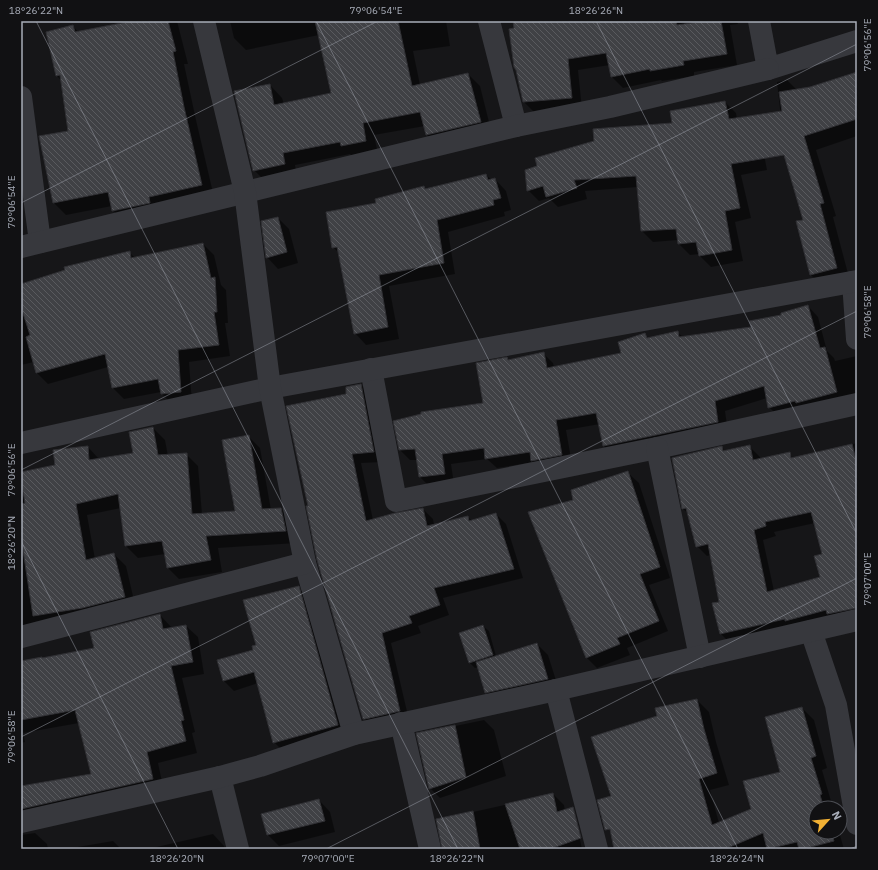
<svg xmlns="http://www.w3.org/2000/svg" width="878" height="870" viewBox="0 0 878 870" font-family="'IBM Plex Sans',sans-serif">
<defs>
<pattern id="building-back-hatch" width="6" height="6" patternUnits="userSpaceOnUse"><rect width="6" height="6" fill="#404145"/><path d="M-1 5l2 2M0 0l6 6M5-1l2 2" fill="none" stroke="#595a5e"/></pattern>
</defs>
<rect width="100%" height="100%" fill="#161618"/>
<g fill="#0007" fill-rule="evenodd">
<polygon points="124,21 177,21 188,64 184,64 196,120 214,197 125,223 113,210 112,206 66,215 54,203 40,137 69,131 62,81 57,76 47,32 73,26 79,33 124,23"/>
<polygon points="230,21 446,21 450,46 413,51 420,85 468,74 480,86 492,134 439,147 427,135 425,126 374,135 378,154 354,158 350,154 295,165 297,177 266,182 254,170 270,85 282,98 284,104 332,94 319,35 246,50 234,38"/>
<polygon points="514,21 737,21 738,24 730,25 737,65 694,72 694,76 662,81 661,80 623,88 612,77 610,65 578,70 582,109 535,113 524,102"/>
<polygon points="779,21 801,21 781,23"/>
<polygon points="857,73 857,136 816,150 836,216 833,217 850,281 824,288 811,275 804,220 785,154 777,82 787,80 797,90 811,88"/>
<polygon points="725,102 736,113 737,119 759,128 767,170 741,175 751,218 735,222 743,261 711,267 700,256 700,254 690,255 679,244 678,240 653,242 642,231 638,187 585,191 587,199 558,207 549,198 539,201 528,190"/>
<polygon points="486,175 492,180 495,179 506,191 511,210 504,212 505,216 448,232 455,274 389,286 399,339 366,345 355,333 340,254 333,247 377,204 424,188 426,190"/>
<polygon points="278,218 289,229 298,263 278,269 267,257"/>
<polygon points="203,244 214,255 221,285 226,290 228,323 225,323 230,356 189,362 192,403 173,405 162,394 161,392 124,399 113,388 108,367 48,384 37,373 34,362 21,365 21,285 129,252 136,259"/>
<polygon points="808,306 818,317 827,351 834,358 835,361 857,356 857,399 779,417 769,407 767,398 725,411 728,432 614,456 604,446 600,424 566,430 572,464 534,462 497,468 487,459 451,464 454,484 430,487 420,477 417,460 410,460 400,450 485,404 507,359 509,361 543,353 553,363 554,367 622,354 645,334 649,339 677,332 683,337 752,328"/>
<polygon points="361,385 371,395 383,462 361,463 373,520 423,509 433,519 434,525 468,517 472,521 496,514 506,524 523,578 443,598 449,615 418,626 421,633 391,643 409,720 373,728 363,718 348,395"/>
<polygon points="153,428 165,440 168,456 186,454 198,466 202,514 236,512 248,436 260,448 271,510 281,509 293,521 297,543 218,548 222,572 179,579 168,568 165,554 138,558 126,546 121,508 87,515 95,559 114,554 126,566 136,609 21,631 21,473 56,466 88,447 99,459 134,454"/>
<path d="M857,443V619L731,644L721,634L714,604L720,603L711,555L707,556L697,546L689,514L683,509L722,447L726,452L749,446L760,457V460L789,453L794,459ZM815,523L823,554L821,577L774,591L763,540L776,536L774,532Z"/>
<polygon points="628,473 639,483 670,578 649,585 668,631 627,648 630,655 597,668 587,658"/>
<polygon points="298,587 308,597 348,735 284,752 274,742 258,683 234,691 224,681 218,661 255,651"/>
<polygon points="160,615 172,628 186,626 198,637 204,674 182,678 195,732 192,733 197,753 158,763 164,791 21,829 21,787 92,775 79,723 23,733 25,742 21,743 21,654 23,661 95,649"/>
<polygon points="483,626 489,631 496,656 537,644 548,655 559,690 497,704 486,692 478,667 475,668 469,662"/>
<polygon points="697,700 709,712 716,742 729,785 710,790 719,823 752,810 782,773 802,708 814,720 827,768 822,770 833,808 816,808 816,832 839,832 844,849 616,849 612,797 658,716"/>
<polygon points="484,720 494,730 506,776 440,798 430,788 417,734"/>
<polygon points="553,794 564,805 565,811 576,821 582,849 443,849 437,820"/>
<polygon points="319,800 330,812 335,832 279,846 268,835 263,815"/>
<polygon points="35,833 47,844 48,849 21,849 21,835"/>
<polygon points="213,834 224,846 225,849 148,849"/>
<polygon points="113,841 121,849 66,849"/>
</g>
<g fill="url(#building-back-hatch)" stroke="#303034" fill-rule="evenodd">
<polygon points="132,21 168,21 176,51 173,52 184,107 202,185 149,197 150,203 112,211 108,192 53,203 39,136 68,131 60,75 56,76 46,32 73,25 75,32"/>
<polygon points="315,21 398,21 412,86 468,73 481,122 426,135 420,112 363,123 366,141 341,146 340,142 283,153 285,164 253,171 234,91 270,84 274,105 331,93"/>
<polygon points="513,21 676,21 677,25 705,21 721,21 727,54 683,61 684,65 650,71 650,69 611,77 606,53 568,59 572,98 523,102 516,70 514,67 509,29 514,28"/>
<polygon points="857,72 857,119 804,136 824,203 820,204 837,268 810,275 796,221 803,220 784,155 731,164 740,208 725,211 732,250 699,256 696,242 678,244 676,229 641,231 636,176 574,180 577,188 546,197 543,186 527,191 525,170 537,166 535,158 594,141 593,129 672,123 670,111 725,101 729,119 782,111 779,92 810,87"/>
<polygon points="486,174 488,180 495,178 501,198 493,200 494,205 437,220 444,263 379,275 388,327 354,334 337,247 332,248 326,212 376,203 375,199 424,186 425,189"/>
<polygon points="278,217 287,252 266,258 261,221"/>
<polygon points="203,243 211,278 215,277 217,312 214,312 219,345 178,350 181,392 161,394 158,379 112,388 105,354 36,373 26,337 30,335 21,307 21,284 65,270 64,267 130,251 131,258"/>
<polygon points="808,305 820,348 825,347 837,392 796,403 795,401 768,408 764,386 715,401 718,422 603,446 596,413 556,420 562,455 531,461 530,452 485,459 484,448 442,454 445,474 419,477 415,449 399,450 393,421 421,414 421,412 483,403 476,363 507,357 508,360 544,352 547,368 621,353 618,342 645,333 647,338 678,331 679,337 751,327 749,321 781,315 781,313"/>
<polygon points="361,384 374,452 352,454 366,521 395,513 423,508 427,526 468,516 469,521 496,513 514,569 434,588 440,605 409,616 412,623 382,633 400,711 365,719 363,719 317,560 306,506 308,506 286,406 346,394 346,387"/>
<polygon points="153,427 158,455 187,453 192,514 235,511 222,440 249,435 262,509 281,508 286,531 206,536 211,560 167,568 162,541 125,546 118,494 76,504 86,560 114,553 125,597 82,608 33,616 21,537 21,504 25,503 21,480 21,472 55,465 53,450 88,446 89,460 133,453 129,432"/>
<path d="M852,444L857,464V608L827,614L826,610L785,621V619L720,634L712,603L719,602L708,544L696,547L686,508L682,509L672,458L722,446L723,451L750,445L753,460L790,452L791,458ZM811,512L822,554L814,556L820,577L767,592L754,530L766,526L765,522Z"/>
<polygon points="628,471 660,567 640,574 659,621 617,638 620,644 586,658 528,512 573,500 571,490"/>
<polygon points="299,586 338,725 273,743 254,672 223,681 217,660 253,650 252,646 256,645 243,600"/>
<polygon points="160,614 163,629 186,625 193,662 171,666 184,720 181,721 186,741 147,752 153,779 21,809 21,786 91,774 75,710 21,720 21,661 42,657 42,658 94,648 90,632"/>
<polygon points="483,625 493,655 469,663 459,633"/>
<polygon points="537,643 548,679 485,693 476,662"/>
<polygon points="697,699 704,729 717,773 699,779 712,825 751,809 743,781 780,772 765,717 802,707 816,756 811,758 822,794 820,795 824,808 816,808 816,832 831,832 834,841 803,849 799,849 797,842 767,849 763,833 725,849 614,849 610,829 605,830 597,800 611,796 591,737 657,716 655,708"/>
<polygon points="455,725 466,777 429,789 416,733"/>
<polygon points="553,793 557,812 573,807 581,838 550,849 520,849 505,804"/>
<polygon points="319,799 325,821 267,835 261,814"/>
<polygon points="473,811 480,849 442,849 436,819"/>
</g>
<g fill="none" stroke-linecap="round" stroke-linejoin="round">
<g stroke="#37383d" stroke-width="22">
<polyline points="489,21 516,126"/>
<polyline points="759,21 768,69 857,41"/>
<polyline points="21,97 40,242"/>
<polyline points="21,247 516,126 610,107 768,69"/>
<polyline points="853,282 857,339"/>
<polyline points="371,369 396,501 657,448 857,404"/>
<polyline points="21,443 270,388 857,281"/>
<polyline points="657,448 700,657"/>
<polyline points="305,563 354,734"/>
<polyline points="811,631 836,705 857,824"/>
<polyline points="21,637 305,563 270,388 245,192 204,21"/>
<polyline points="556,690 597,849"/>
<polyline points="401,723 430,849"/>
<polyline points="220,777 238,849"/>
<polyline points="21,822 220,777 260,766 354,734 556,690 857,620"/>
</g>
</g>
<path fill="none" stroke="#a8adb8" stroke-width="1" stroke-opacity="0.45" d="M36,21L458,849M316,21L738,849M596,21L857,534M21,203L378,21M21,470L857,44M21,541L178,849M21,737L857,311M326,849L857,578M850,849L857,846"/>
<rect width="878" height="870" fill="none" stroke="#111113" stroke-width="44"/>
<g transform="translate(828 820) rotate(63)"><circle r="19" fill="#111113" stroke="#4d4f55"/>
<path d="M0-3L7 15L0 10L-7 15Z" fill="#f2b134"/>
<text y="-6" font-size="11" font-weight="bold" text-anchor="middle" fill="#a8adb8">N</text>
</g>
<rect x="22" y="22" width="834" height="826" fill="none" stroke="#a8adb8" stroke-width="1.5"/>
<g font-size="10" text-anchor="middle" fill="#a8adb8">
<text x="36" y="14">18°26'22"N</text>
<text x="376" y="14">79°06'54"E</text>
<text x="596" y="14">18°26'26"N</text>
<text transform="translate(867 45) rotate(-90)" y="4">79°06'56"E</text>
<text transform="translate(11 202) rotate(-90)" y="4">79°06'54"E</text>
<text transform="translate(867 312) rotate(-90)" y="4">79°06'58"E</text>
<text transform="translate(11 470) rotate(-90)" y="4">79°06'56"E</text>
<text transform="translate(11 543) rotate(-90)" y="4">18°26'20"N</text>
<text transform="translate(867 579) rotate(-90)" y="4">79°07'00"E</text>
<text transform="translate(11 737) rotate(-90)" y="4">79°06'58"E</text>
<text x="177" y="862">18°26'20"N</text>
<text x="328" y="862">79°07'00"E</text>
<text x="457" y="862">18°26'22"N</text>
<text x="737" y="862">18°26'24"N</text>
</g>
</svg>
